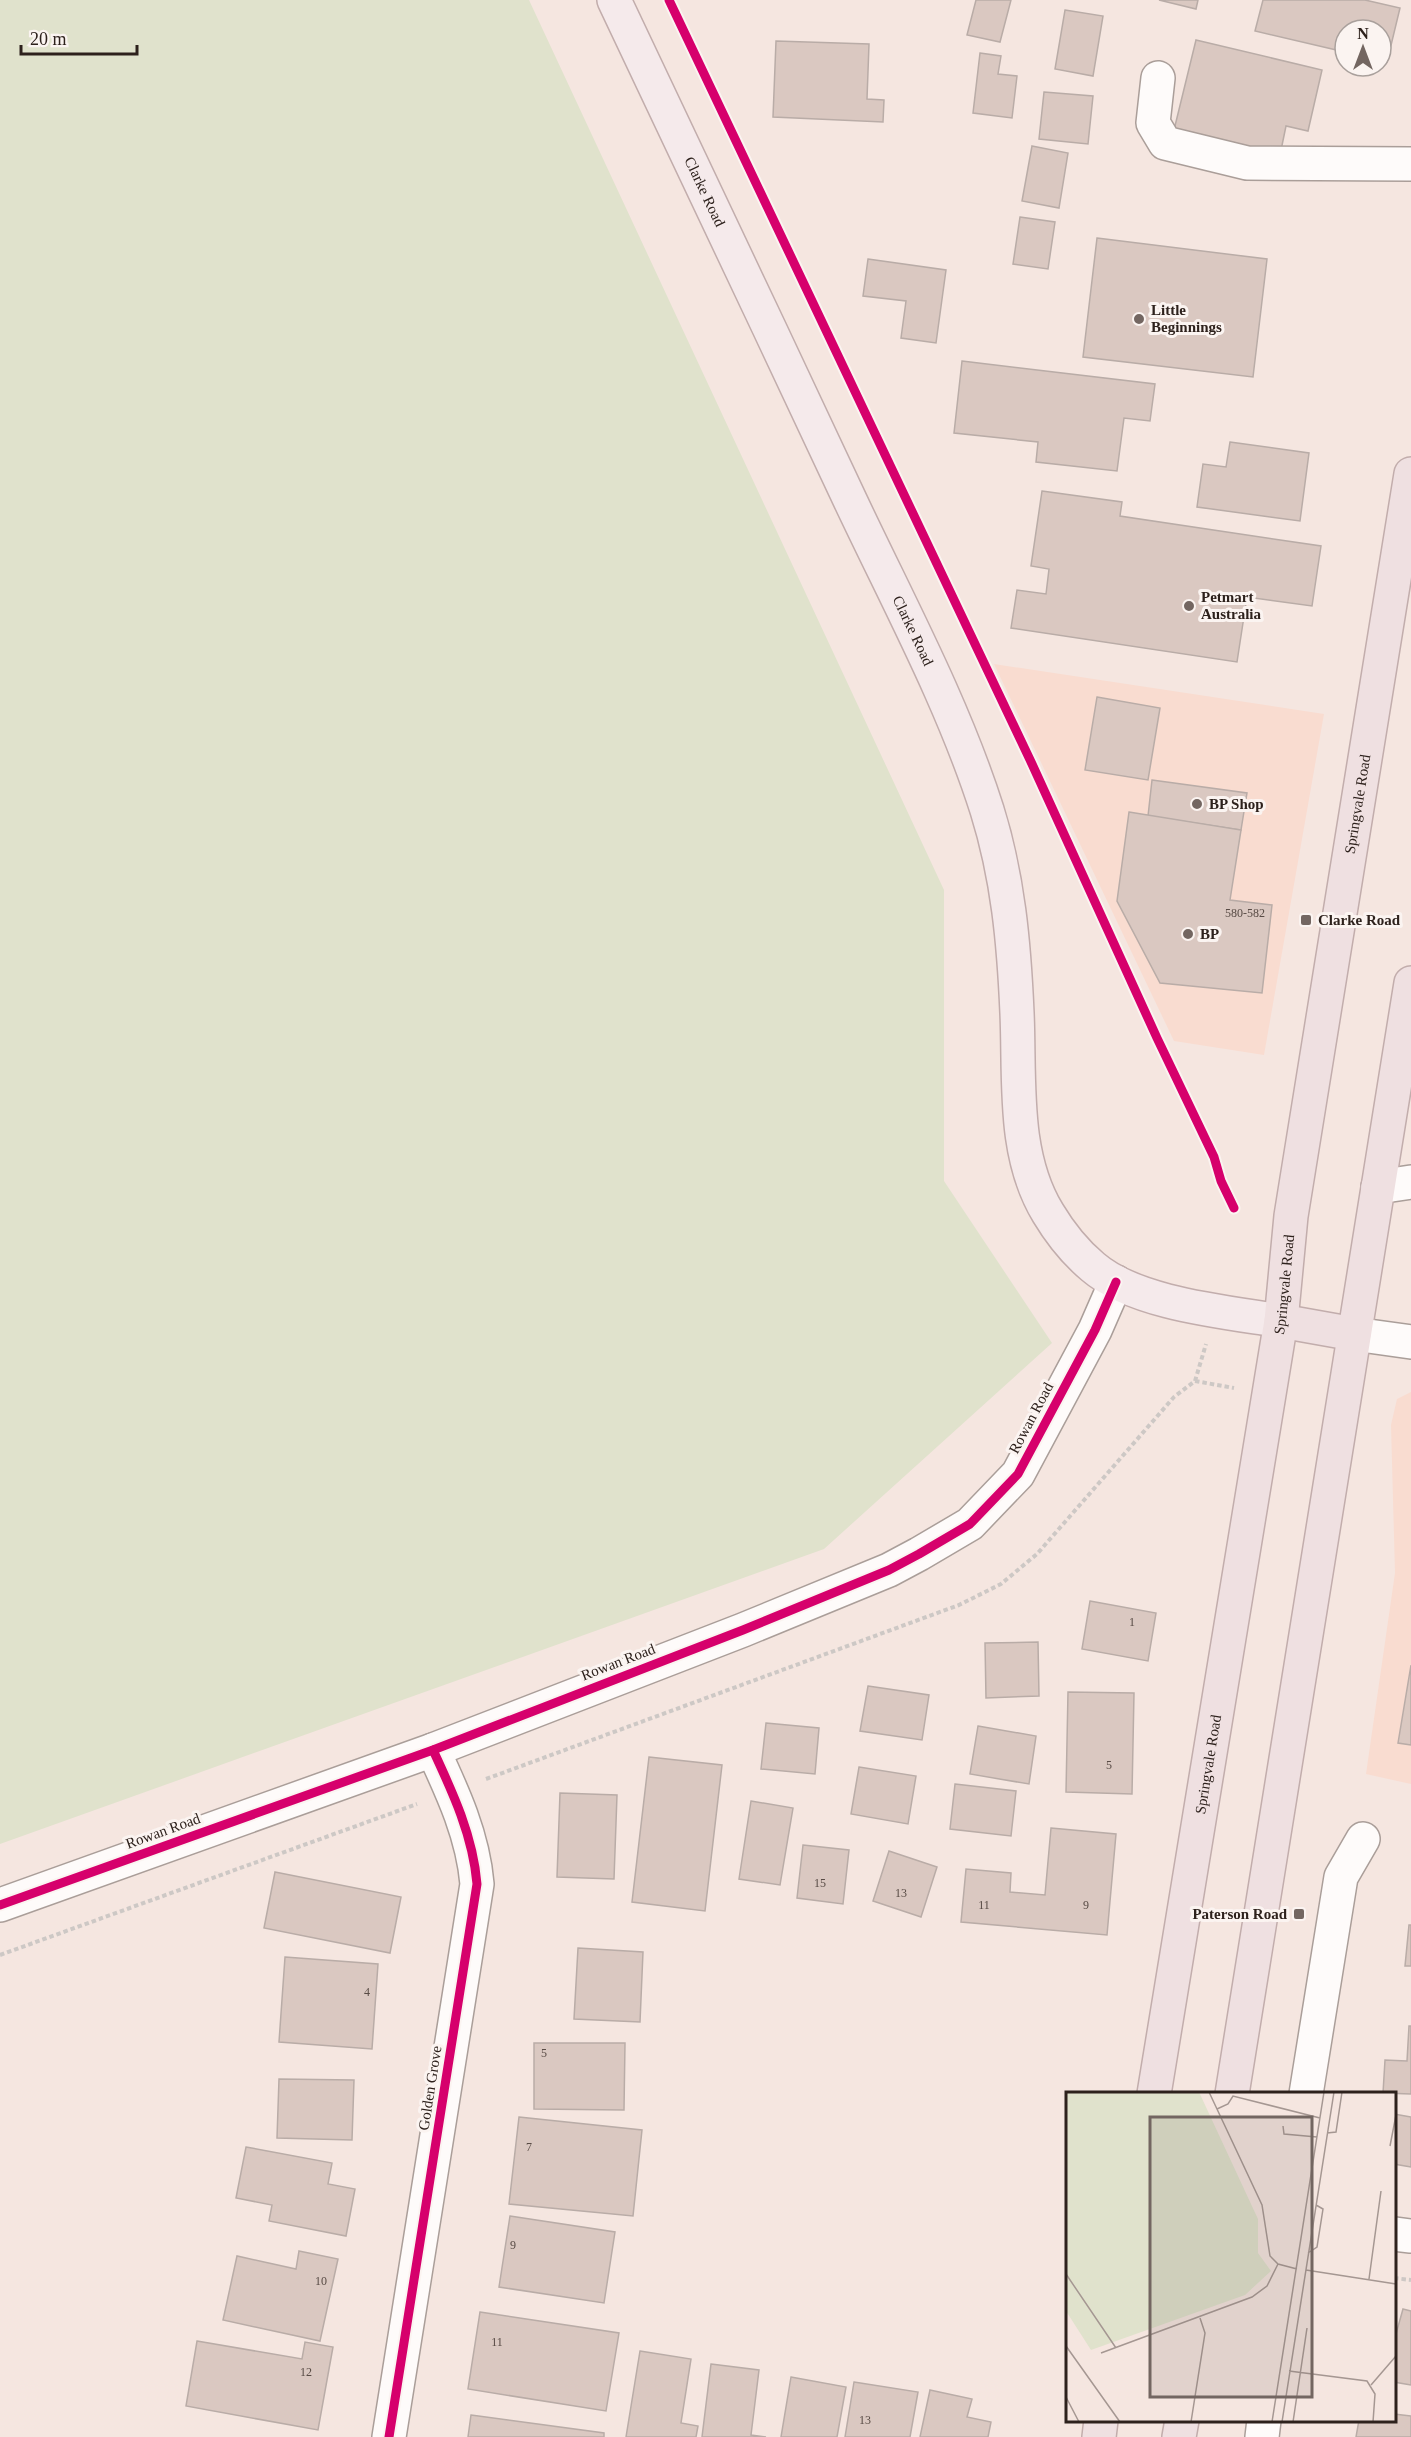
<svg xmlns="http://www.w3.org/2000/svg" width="1411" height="2437" viewBox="0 0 1411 2437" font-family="'Times New Roman',serif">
<rect width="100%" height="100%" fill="#f5e6e0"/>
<g fill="#f9dcd0">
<polygon points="994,664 1324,714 1264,1055 1174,1041"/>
<polygon points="1411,1392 1411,1784 1366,1774 1395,1573 1391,1425 1397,1399"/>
</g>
<polygon fill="#e0e2cc" points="0,0 529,0 944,890 944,1181 1052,1343 824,1549 0,1844"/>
<g fill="#dac8c1" stroke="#b9aca7" stroke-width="1.5">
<polygon points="976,0 1011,0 1000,42 967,35"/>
<polygon points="1159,0 1198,0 1196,9"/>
<polygon points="1263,0 1365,0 1400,8 1387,62 1381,61 1381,30 1345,30 1345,52 1255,31"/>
<polygon points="1065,10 1103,16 1093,76 1055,69"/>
<polygon points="1196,40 1322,70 1308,131 1286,126 1280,155 1174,130"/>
<polygon points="776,41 869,44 867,99 884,100 883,122 773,117"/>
<polygon points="980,53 1001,56 998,74 1017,76 1012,118 973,113"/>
<polygon points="1044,92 1093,96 1088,144 1039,139"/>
<polygon points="1032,146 1068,153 1059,208 1022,201"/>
<polygon points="1020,217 1055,222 1048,269 1013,264"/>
<polygon points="1097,238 1267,259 1253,377 1083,357"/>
<polygon points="868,259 946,270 936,343 901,338 906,301 863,296"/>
<polygon points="962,361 1155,384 1150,421 1124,418 1117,471 1036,462 1038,442 954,433"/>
<polygon points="1230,442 1309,453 1300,521 1197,507 1203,464 1226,467"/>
<polygon points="1042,491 1122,502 1120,516 1321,546 1312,606 1247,597 1237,662 1011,628 1017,590 1046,594 1049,569 1031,566"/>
<polygon points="1097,697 1160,708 1148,780 1085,770"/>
<polygon points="1152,780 1247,793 1241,830 1148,816"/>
<polygon points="1129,812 1241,830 1230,900 1272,905 1262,993 1160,983 1117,901"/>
<polygon points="1090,1601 1156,1613 1148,1661 1082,1649"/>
<polygon points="1038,1642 1039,1696 986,1698 985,1643"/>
<polygon points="1411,1665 1411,1745 1398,1743"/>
<polygon points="868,1686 929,1695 922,1740 860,1731"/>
<polygon points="1068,1692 1134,1693 1132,1794 1066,1792"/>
<polygon points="766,1723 819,1728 815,1774 761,1769"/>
<polygon points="978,1726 1036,1736 1029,1784 970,1774"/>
<polygon points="649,1757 722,1765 705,1911 632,1902"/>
<polygon points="859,1767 916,1776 908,1824 851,1814"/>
<polygon points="955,1784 1016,1791 1011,1836 950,1829"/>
<polygon points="560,1793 617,1795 614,1879 557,1877"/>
<polygon points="751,1801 793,1808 780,1885 739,1879"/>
<polygon points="1051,1828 1116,1834 1107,1935 961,1922 966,1869 1011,1873 1010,1892 1045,1895"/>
<polygon points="803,1845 849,1850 843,1904 797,1898"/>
<polygon points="889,1851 937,1867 921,1917 873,1901"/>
<polygon points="275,1872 401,1897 390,1953 264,1928"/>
<polygon points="1409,1925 1411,1925 1411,1966 1405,1966"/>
<polygon points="578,1948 643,1952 640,2022 574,2019"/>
<polygon points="285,1957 378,1964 372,2049 279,2042"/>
<polygon points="1409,2026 1411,2026 1411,2094 1383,2093 1385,2060 1407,2061"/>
<polygon points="534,2043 625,2043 624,2110 534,2109"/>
<polygon points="279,2079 354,2080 352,2140 277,2138"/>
<polygon points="1394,2114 1411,2117 1411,2167 1394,2164"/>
<polygon points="519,2117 642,2130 633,2216 509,2204"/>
<polygon points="246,2147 332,2163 328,2184 355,2189 346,2236 269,2221 272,2205 236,2198"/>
<polygon points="510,2216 615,2232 604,2303 499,2287"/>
<polygon points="299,2251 338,2259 320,2341 223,2320 237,2256 296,2269"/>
<polygon points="1403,2309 1411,2311 1411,2385 1394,2382 1394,2341"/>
<polygon points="480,2312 619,2333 606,2411 468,2389"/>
<polygon points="197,2341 302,2359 305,2342 333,2347 318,2430 186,2406"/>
<polygon points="640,2351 691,2359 681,2423 698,2426 696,2437 626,2437"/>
<polygon points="711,2364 759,2370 751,2435 766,2437 702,2437"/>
<polygon points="791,2377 846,2387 837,2437 781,2437"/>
<polygon points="854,2382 918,2392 910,2437 845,2437"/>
<polygon points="930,2390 972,2399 967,2417 991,2422 988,2437 920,2437"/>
<polygon points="1394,2414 1411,2416 1411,2437 1356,2437 1359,2420 1394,2420"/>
<polygon points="471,2415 604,2433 604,2437 468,2437"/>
</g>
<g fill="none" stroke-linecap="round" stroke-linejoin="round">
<g stroke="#aa9e99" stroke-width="36">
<g id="minor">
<polyline points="1158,78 1153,123 1165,143 1247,163 1411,164"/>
<polyline points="1378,1187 1411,1182"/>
<polyline points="1354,1334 1411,1342"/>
<polyline points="0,1905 433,1750 743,1630 889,1570 919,1554 970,1524 1018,1474 1095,1330 1116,1282"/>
<polyline points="1306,2094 1341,1877 1363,1839"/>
<polyline points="1394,2234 1411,2236"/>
<path d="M389,2437L477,1884C473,1836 453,1793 433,1750"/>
<polyline points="1262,2437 1264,2420"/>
</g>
</g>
<g stroke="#c2adac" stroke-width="36">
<g id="major">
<path id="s1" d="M614,0C693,167 772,333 850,500C898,602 953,703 987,810C1008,877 1014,943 1017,1013C1020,1079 1012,1154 1048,1213C1060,1233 1075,1252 1093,1267C1136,1304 1226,1312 1281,1321"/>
</g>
</g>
<g stroke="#c2adac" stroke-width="36">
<g id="highway">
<polyline points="1281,1321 1354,1334"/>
<path id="s2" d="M1154,2094L1281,1321L1291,1216L1411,474"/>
<polyline points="1232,2094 1411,983"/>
<polyline points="1099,2437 1101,2420"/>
<polyline points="1179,2437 1182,2420"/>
</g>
</g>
<g stroke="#cdc8c5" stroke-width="4" stroke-dasharray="4.5 3" stroke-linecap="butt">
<polyline points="1195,1381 1234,1388"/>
<polyline points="486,1779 959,1605 1001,1584 1037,1554 1174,1397 1195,1381 1206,1344"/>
<polyline points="0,1955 417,1804"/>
<polyline points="1394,2278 1411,2280"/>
</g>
<use href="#minor" stroke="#fefbfa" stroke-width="33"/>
<use href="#major" stroke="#f5eaeb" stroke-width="33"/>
<use href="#highway" stroke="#efe0e1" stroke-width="33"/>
<g stroke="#fbf4f1" stroke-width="13">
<g id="cycleway">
<polyline points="669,0 1032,764 1157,1038 1214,1157 1221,1181 1234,1208"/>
<polyline points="0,1905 433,1750 743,1630 889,1570 919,1554 970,1524 1018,1474 1095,1330 1116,1282"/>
<path d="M389,2437L477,1884C473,1836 453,1793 433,1750"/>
</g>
</g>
<use href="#cycleway" stroke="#d6006c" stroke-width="9"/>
</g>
<g fill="#736661" stroke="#fbf4f1" stroke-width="2">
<circle cx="1139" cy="319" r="6"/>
<circle cx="1189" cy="606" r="6"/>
<circle cx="1197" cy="804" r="6"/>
<rect x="1300" y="914" width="12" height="12" rx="3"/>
<circle cx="1188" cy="934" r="6"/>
<rect x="1293" y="1908" width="12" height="12" rx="3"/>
</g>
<g text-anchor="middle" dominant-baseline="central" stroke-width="6" stroke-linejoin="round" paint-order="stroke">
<g font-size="12" fill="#584b45">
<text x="1245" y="913">580-582</text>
<text x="1132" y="1622">1</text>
<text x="1109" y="1765">5</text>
<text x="820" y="1883">15</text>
<text x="901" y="1893">13</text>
<text x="984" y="1905">11</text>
<text x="1086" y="1905">9</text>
<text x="367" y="1992">4</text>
<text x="544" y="2053">5</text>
<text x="529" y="2147">7</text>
<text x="513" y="2245">9</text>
<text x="321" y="2281">10</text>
<text x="497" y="2342">11</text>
<text x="306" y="2372">12</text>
<text x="865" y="2420">13</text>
</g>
<g font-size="15" fill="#2d211c" stroke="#fbf4f1">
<text stroke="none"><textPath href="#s1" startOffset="212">Clarke Road</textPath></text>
<text stroke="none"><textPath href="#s1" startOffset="698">Clarke Road</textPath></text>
<text stroke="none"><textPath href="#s2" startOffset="1306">Springvale Road</textPath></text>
<text stroke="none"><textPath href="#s2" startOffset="820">Springvale Road</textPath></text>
<text transform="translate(1031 1418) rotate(-62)">Rowan Road</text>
<text transform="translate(618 1662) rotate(-21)">Rowan Road</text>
<text stroke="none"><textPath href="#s2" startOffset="334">Springvale Road</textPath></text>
<text transform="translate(163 1831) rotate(-20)">Rowan Road</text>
<text transform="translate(430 2088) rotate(-81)">Golden Grove</text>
</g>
<g font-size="15" font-weight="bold" fill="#2d211c" stroke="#fbf4f1" text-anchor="start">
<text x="1151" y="310">Little<tspan x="1151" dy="17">Beginnings</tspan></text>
<text x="1201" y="597">Petmart<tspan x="1201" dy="17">Australia</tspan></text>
<text x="1209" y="804">BP Shop</text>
<text x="1318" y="920">Clarke Road</text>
<text x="1200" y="934">BP</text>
<text x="1287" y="1914" text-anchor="end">Paterson Road</text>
</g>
</g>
<g transform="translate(1066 2092)">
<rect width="330" height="330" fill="#f5e6e0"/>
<path d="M0,0H133L192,127V161L205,179L179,203L25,258L0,219Z" fill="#e0e2cc"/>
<path fill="none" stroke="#a59792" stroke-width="1.5" d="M143,0L196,113L204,164L212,172L231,177M151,17L162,12L167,4L254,26M217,34L218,42L251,45M261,41L270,40L276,0M324,54L330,23M242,161L251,155L257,117L250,113M240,178L330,192M0,182L50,256M303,187L315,99M0,254L54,330M35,261L186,205L201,194L212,172M223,279L301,289L309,302L307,330M305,293L330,264M0,305L13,330M125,330L139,241L134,226M206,330L258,0M216,330L268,0M227,330L241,236"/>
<path fill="#736661" fill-opacity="0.15" stroke="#736661" stroke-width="3" d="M84,25H246V305H84Z"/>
<rect width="330" height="330" fill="none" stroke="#2d211c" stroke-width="3"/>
</g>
<g transform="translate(1363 48)"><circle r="28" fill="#fbf4f1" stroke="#a9a09c" stroke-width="1.5"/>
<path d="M0-4.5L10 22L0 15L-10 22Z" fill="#736661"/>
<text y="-9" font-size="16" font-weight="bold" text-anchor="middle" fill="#2d211c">N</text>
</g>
<path d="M21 45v9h116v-9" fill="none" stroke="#2d211c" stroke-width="3"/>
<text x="30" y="45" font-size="18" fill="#2d211c" stroke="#fbf4f1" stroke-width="4.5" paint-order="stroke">20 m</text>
</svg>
